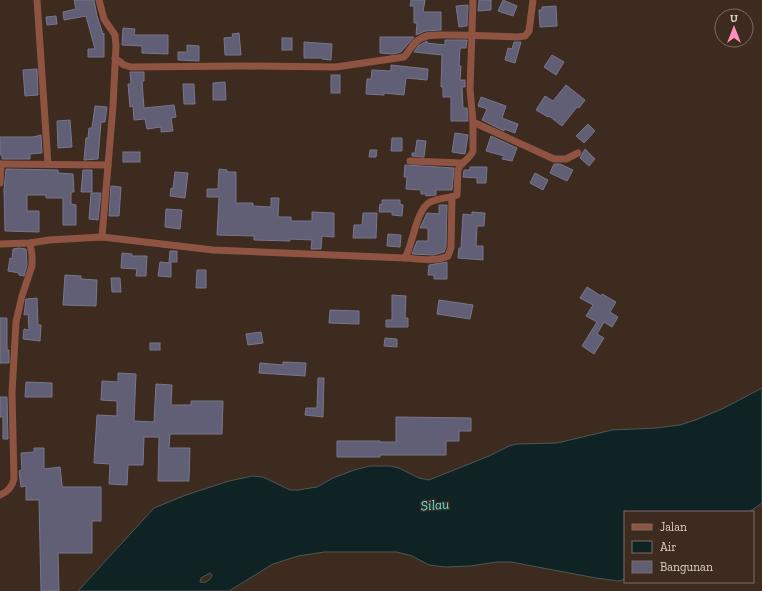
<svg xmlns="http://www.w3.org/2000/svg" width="762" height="591" viewBox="0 0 762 591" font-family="'Zilla Slab',serif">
<rect width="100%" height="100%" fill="#3d2b1f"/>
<path fill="#102324" stroke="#4d5756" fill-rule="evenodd" d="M762,388V503L749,512H625V579L619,581L596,578L511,562H497L470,566L445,567L429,565L412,556L397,552H324L298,556L273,564L229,591H78L154,508L186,495L229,481L252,476L263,477L290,490H298L317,487L333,478L354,470L370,466H390L399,468L419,478L429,480L489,456L509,446L517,444L557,443L612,430L656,428L680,425L698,419L724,408ZM210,573L212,575C211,580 205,584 200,582L201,578Z"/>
<g fill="#615f75" stroke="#78768d">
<polygon points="74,0 94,0 97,16 103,34 104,33 104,57 88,57 88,49 95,49 86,16 64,20 63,12 76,9"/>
<polygon points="411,0 425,0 423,12 441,12 441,30 425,31 416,35 417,23 414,23 414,6 410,6"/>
<polygon points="479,0 491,0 491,10 478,11"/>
<polygon points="503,0 517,6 513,16 498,11"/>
<polygon points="468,5 467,26 459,27 456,6"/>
<polygon points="556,6 557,26 540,27 539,10 542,10 542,7"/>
<polygon points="56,16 57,24 47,25 46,17"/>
<polygon points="123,28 135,29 134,35 168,35 168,54 142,53 142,46 122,45"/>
<polygon points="239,33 241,55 225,55 224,38 233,37 232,34"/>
<polygon points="380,37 414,37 401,52 393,54 380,53"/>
<rect x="282" y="38" width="10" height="12"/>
<polygon points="445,40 467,40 466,48 460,48 459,66 461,66 460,80 465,80 465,87 462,87 463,108 467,108 468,121 451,121 451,97 443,97 443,87 441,87 442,55 414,52 418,46 425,42 427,41 427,43 445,45"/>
<polygon points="304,42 332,44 331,60 322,59 322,58 304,58"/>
<polygon points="514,42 521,42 515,63 505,60 508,48 512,49"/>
<polygon points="187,45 199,46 199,61 178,60 178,52 187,52"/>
<polygon points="552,55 564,62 556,75 544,67"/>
<polygon points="391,65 428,69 427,80 406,78 404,95 384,93 384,95 366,94 367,79 371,79 372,70 391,71"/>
<polygon points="37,69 38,95 25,96 23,70"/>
<polygon points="130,72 144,72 144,81 142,81 144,108 174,105 176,117 171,118 173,131 161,132 161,127 147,129 145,119 134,120 133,106 130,107 128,84 131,84"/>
<rect x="331" y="75" width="9" height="18"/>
<polygon points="225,82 226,100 213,100 213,83"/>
<polygon points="183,84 194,84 195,104 184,104"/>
<polygon points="566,85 585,100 579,108 577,107 562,126 549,116 548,117 536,110 545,96 553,101"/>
<polygon points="481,97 506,106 502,118 518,124 515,133 504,129 504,131 482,120 487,109 478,106"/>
<polygon points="95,106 107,107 105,122 101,122 98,159 84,160 86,138 88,138 89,128 92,128"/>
<polygon points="70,120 72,147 58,148 57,121"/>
<polygon points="588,124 595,131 584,143 576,136"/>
<polygon points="455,133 468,135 465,154 452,152"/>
<polygon points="41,135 42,153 30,154 30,159 2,159 2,155 0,155 0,137 33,137"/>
<polygon points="491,136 517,148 512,161 502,159 504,156 486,151"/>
<polygon points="392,138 402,138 402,151 391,151"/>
<polygon points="417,140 426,141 424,157 412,156 412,153 415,153"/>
<polygon points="585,149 595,159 589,166 580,158"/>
<polygon points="370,150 377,150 376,157 369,157"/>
<rect x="123" y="152" width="17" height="10"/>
<polygon points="554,164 560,164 573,170 567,181 550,173"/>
<polygon points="405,165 454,168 452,190 436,190 436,195 426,196 426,194 421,194 421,190 406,189 407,177 404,177"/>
<polygon points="470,167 487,167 486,183 477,183 477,178 463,177 464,170 470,170"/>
<polygon points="6,169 58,170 58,173 73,174 74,192 71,192 71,204 76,205 76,225 63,225 63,198 46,198 46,195 27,195 27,211 39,211 39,232 5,231 4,190"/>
<polygon points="219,169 227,170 227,172 236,172 236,203 253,203 253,206 271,207 271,198 279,198 278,217 291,217 291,221 312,221 312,212 334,213 334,237 322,236 321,249 311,249 312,240 290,239 290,241 254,240 254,236 217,235 219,197 207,197 207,189 218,189"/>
<polygon points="83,170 92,170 92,192 81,192"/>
<polygon points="175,172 188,173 185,198 170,196 171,188 173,189"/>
<polygon points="535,173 548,180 543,190 530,183"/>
<polygon points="111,186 121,187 119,216 109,216"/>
<polygon points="91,193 101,193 98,220 89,219"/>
<polygon points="382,200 400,200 400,204 403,205 402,216 392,215 392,212 379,212 380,204 382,205"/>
<polygon points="439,205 447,205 446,247 444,252 433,255 412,254 417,241 428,241 428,228 420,228 426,215 427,213 439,214"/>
<polygon points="166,209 182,210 180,229 165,227"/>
<polygon points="472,212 485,213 484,226 477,226 476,246 483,246 483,260 458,258 459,248 461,248 463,214 472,215"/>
<polygon points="363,213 377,213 376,238 353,238 354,225 362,225"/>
<polygon points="388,234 401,235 400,247 387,246"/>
<polygon points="19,248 26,249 27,265 24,276 19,275 19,273 8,271 10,258 12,259 13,249"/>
<polygon points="170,251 177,251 177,262 169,262"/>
<polygon points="122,253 132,254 132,256 147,256 146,276 136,276 137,269 121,268"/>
<polygon points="160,262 171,263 171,277 158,276"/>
<polygon points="447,262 447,279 434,279 434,275 428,275 429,265"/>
<polygon points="197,270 206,270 206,288 196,288"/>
<polygon points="65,275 81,276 81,279 97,280 96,306 63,305"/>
<polygon points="111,278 120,278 121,292 112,292"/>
<polygon points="587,287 601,296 602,294 616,302 610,312 618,317 612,327 604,322 597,334 604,338 594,354 582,346 597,322 586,316 593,305 580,298"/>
<polygon points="392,295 406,296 405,318 408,318 408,327 386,327 386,320 392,320"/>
<polygon points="37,298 38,325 41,325 40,341 23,339 24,329 29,330 28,314 24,315 26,299"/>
<polygon points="439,300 473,305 470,319 437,314"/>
<polygon points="330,310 359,311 359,324 329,323"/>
<polygon points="0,318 7,318 7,350 9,350 9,363 0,363"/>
<polygon points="261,332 263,343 248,345 246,334"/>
<polygon points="385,338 397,339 397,347 384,346"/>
<rect x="150" y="343" width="10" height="7"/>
<polygon points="283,362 306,363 305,376 259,373 260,363 283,365"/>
<polygon points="118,373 136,374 134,421 154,422 156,384 172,385 171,405 191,405 191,401 223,401 222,434 170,434 169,448 190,448 189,481 158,481 159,437 144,437 143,465 128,465 127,485 109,484 110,464 94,463 97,415 117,416 117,401 101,400 102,381 118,382"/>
<polygon points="318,378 324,378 323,417 305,415 306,408 317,408"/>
<polygon points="26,382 52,383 52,397 25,397"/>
<polygon points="0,397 7,397 8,439 3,439 3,417 0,417"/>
<polygon points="396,417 471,418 471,431 459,431 459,441 446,441 446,455 380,455 380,457 337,457 337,441 380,441 380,442 396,442"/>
<polygon points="34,448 44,448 44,469 60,467 62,485 63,487 101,487 101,521 92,521 92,553 58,553 59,591 41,591 39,500 26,500 26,486 21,487 19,471 22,470 21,453 34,452"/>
</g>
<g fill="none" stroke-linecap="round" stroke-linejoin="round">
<g stroke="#8f5342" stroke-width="7">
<polyline points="37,0 48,164"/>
<polyline points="99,0 104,19 115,35 116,46 113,106 102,237"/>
<path d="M115,58L124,65L131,67L243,66L336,67L404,57C410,51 412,43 420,39C427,34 438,35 447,35C471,35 495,36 518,37L525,36L529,31L533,0"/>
<polyline points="473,122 554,159 566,159 578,153"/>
<polyline points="410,161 462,163"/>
<polyline points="0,164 108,165"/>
<polyline points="0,183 1,164"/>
<path d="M0,244L30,243L49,240L102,237L213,250L405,258C413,244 416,210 430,202C439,198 449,198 457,195L458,170C461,162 470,159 473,151V122L470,89L473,0"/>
<path d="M405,258C419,259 436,262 448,256L451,248L452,197"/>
<path d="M0,495C8,492 12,487 14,479L12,393L16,322L22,296L32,266V255L30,243"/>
</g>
</g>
<g text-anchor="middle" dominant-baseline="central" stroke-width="3" stroke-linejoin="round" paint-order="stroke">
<g font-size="14" font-style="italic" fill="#48e3eb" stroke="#3d2b1f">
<text transform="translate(435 505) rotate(-4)">Silau</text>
</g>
</g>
<rect x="624" y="511" width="130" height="72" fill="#3d2b1f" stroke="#7d6d63"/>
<rect x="632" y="524" width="20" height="6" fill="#8f5342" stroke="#7d6d63"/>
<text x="660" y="531" font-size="12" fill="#dcd0c9">Jalan</text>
<rect x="632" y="541" width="20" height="12" fill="#102324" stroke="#7d6d63"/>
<text x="660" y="551" font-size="12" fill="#dcd0c9">Air</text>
<rect x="632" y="561" width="20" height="12" fill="#615f75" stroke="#7d6d63"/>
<text x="660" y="571" font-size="12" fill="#dcd0c9">Bangunan</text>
<g transform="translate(734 28)"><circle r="19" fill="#3d2b1f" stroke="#7d6d63"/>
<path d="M0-3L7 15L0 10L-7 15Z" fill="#ff8ebb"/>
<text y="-6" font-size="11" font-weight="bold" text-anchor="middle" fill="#dcd0c9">U</text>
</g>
</svg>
